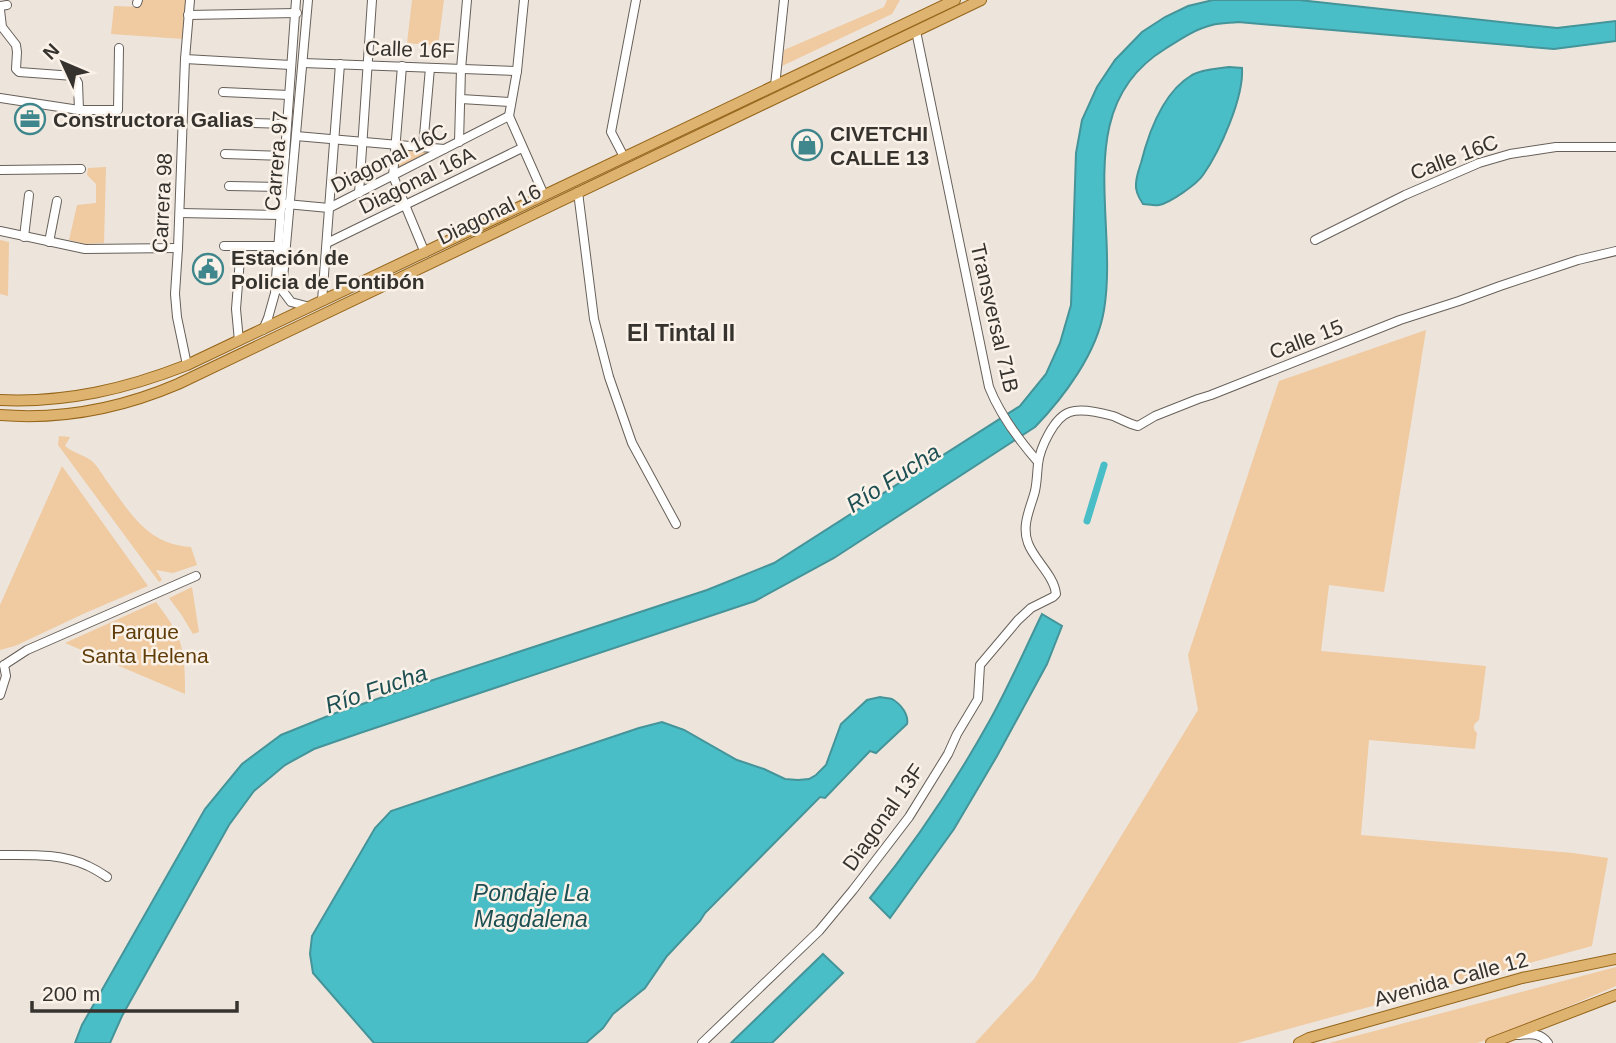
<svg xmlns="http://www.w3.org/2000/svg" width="1616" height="1043" viewBox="0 0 1616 1043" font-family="Arial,sans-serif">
<rect width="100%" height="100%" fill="#ede5dc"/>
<g fill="#f0caa0">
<polygon points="142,0 186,0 183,39 111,34 114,6 141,7"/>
<polygon points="412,0 444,0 438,46 407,43"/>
<polygon points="887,0 900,0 892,14 782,66 784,50 884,7"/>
<polygon points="399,146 436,150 396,170"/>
<polygon points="106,167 104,243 85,244 69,240 77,205 96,203 96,184 87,175 88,168"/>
<polygon points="0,240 9,242 8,296 0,294"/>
<path d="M1426,330L1384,592L1329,585L1321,651L1486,666L1479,720C1473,724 1472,728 1477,733L1475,749L1369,740L1361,835L1573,853L1608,858L1592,946L1237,1043H975L1034,979L1198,710L1188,655L1279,381Z"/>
<path d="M59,436L70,437L65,446C73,453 85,455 93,462C98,467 102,474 106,480C130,512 146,544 191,547L197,565L173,573L156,570L162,580L159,582L58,445Z"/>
<polygon points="62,466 148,586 83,614 15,646 0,650 0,605"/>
<polygon points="192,587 199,632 193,634 181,614 169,598"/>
<path d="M156,602C165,614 175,627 180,642C185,658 185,677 185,694L65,643Z"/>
<polygon points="1616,967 1616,986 1494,1038 1477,1043 1329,1043"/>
</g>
<g fill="#4abec7" stroke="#449499" stroke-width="2">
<path d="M1213,0H1299L1557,28L1616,21V41L1554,49L1238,22C1230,23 1220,23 1212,25C1195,29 1179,40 1165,49C1070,107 1119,221 1104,310C1097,353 1064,397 1035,427L834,558L755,601L360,733L314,749L285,765L254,791L229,825L122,1016L110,1043H75L82,1025L205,809L242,764L281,735L333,714L427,682L707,590L774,563L1020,406L1046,374L1060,343L1071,305L1076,153L1082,120L1097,87L1115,60L1142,32L1165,17L1188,6Z"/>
<path d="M1229,67L1242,68C1244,97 1220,151 1203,175C1197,184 1170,203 1159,205C1154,206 1147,204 1143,204C1139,198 1135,191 1136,184C1136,177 1139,169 1141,163C1149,131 1163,92 1192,75C1203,69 1217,69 1229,67Z"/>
<path d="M1042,614L1062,626L1047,664L997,756L954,829L890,918L870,898C915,843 955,783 990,720C1009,686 1025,649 1042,614Z"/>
<path d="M880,697C884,698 888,698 892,699C901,704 909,715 907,724L876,753L870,751L825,798L820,797L705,913L700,921L667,956L645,988L613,1014L603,1028L586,1043H374L313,973L310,954L312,936L375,828L391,811L639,728L662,722L684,730L737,760L764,769L785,779L798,780L809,779L816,775L826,765L841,724L867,700Z"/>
<polygon points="823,954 843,973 772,1043 731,1043"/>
</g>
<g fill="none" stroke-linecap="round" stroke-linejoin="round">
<polyline stroke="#4abec7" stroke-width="7" points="1087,521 1104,465"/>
<g stroke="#676059" stroke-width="10">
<g id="minor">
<polyline points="308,0 282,290 291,302 310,307"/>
<polyline points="137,3 138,0"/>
<polyline points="0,6 7,5"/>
<polyline points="0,10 2,27 16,45 17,52 16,69 19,72 74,76 78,83 79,110"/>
<polyline points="188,15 297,13"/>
<path d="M916,31L989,387C1000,415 1018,439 1038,462"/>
<polyline points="185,59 291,65"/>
<polyline points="303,63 517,71"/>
<polyline points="402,66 393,176 425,253"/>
<polyline points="775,86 784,0"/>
<polyline points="223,92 289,95"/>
<polyline points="0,98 79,110 118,110 119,48"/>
<polyline points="461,99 510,102"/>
<polyline points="509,116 517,71 524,0"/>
<polyline points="509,116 544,195"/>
<polyline points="223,122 287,124"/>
<polyline points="296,136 444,149"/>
<polyline points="459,142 461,69 467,0"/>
<polyline points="423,147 430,68"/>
<polyline points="225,154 285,156"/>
<polyline points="624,157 611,132 636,0"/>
<polyline points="0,170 81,169"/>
<polyline points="229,186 282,187"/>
<polyline points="578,192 594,319 609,377 632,443 676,524"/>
<polyline points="359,193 372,0"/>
<polyline points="286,204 329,208 509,116"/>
<polyline points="180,213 280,215"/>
<polyline points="0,231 85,249 178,248"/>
<polyline points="24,237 29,195"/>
<polyline points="1315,240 1405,195 1479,163 1510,154 1556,147 1616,147"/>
<polyline points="49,242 57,201"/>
<polyline points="327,243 522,148"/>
<polyline points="224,246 278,246"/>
<polyline points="322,301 340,64"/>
<polyline points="263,330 268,318 275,293 296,0"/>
<polyline points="239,341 236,309 241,246"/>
<polyline points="187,365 177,317 175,294 178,248 185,59 190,0"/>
<polyline points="4,665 27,650 196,576"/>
<polyline points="0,695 6,676 4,665"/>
<path d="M0,855C29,855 61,853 88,866C95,869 101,873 107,877"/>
<path d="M1517,1035C1530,1034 1540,1032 1548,1043"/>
<path d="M702,1043L819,931L853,890L909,817L948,754L957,734L978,699L980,665L1018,620L1031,608L1053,597L1056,594C1054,575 1034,560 1028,543C1021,525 1031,507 1035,491C1037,482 1037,473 1038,464C1040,448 1054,417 1070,412C1082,408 1102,413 1113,416C1121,419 1129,424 1138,426L1155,416L1198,399L1211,395L1400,320L1459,301L1500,286L1578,260L1616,251"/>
</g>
</g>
<g stroke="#95651a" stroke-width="12">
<g id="major">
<path d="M0,400C66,403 126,389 187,365L955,0"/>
<path d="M0,415C61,420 122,408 178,384L981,0"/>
<polyline points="1299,1043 1309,1038 1522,978 1616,959"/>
<polyline points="1491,1043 1616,995"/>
</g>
</g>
<use href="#minor" stroke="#fff" stroke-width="8"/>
<use href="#major" stroke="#deb36f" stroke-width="10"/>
</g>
<defs>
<g id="office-ring" transform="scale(1.575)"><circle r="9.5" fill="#faf2e9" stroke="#3f878d" stroke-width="1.5"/><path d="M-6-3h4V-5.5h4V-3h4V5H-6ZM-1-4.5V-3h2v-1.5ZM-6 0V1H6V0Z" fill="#3f878d"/></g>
<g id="shop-ring" transform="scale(1.575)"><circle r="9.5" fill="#faf2e9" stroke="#3f878d" stroke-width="1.5"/><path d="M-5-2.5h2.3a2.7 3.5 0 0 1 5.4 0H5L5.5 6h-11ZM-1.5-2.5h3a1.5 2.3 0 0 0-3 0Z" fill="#3f878d"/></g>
<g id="civic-ring" transform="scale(1.575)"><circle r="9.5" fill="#faf2e9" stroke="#3f878d" stroke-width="1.5"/><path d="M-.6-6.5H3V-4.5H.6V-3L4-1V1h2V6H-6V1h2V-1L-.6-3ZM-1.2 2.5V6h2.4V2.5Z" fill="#3f878d"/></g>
</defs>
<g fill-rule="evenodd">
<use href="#office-ring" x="30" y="119"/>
<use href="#shop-ring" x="807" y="145"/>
<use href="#civic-ring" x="208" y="269"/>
</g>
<g text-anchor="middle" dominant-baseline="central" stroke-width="5" stroke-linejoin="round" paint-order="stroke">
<g font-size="21" fill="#36332f" stroke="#faf2e9">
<text transform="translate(410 49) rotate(2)">Calle 16F</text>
<text transform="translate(1454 157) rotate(-21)">Calle 16C</text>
<text transform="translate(389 158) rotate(-27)">Diagonal 16C</text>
<text transform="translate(276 161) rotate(-85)">Carrera 97</text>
<text transform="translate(417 180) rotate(-26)">Diagonal 16A</text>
<text transform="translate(162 203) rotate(-87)">Carrera 98</text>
<text transform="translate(489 214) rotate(-26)">Diagonal 16</text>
<text transform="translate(995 318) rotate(77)">Transversal 71B</text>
<text transform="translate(1306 339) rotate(-21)">Calle 15</text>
<text transform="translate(883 817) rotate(-55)">Diagonal 13F</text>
<text transform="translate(1451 979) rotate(-15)">Avenida Calle 12</text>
</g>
<g font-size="21" font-weight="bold" fill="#36332f" stroke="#faf2e9" text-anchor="start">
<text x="53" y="119">Constructora Galias</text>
<text x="830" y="133">CIVETCHI<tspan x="830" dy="24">CALLE 13</tspan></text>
<text x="231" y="257">Estación de<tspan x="231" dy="24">Policia de Fontibón</tspan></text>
</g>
<g font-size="21" fill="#603c08" stroke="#faf2e9">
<text x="145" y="631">Parque<tspan x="145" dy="24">Santa Helena</tspan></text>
</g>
<g font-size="23" font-weight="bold" fill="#36332f" stroke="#faf2e9">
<text x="681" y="333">El Tintal II</text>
</g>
<g font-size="23" font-style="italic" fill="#1d4f53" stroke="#faf2e9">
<text transform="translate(893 478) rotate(-33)">Río Fucha</text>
<text transform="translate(376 689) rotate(-19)">Río Fucha</text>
<text x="531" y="893">Pondaje La<tspan x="531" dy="26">Magdalena</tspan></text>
</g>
</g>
<g transform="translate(63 63) rotate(314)" stroke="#faf2e9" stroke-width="5" paint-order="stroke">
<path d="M0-5L12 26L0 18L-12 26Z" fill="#36332f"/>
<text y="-10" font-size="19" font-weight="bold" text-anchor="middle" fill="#36332f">N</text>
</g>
<path d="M32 1001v10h205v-10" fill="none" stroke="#36332f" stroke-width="3.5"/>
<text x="42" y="1001" font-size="21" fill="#36332f" stroke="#faf2e9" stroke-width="5" paint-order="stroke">200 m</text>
</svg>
